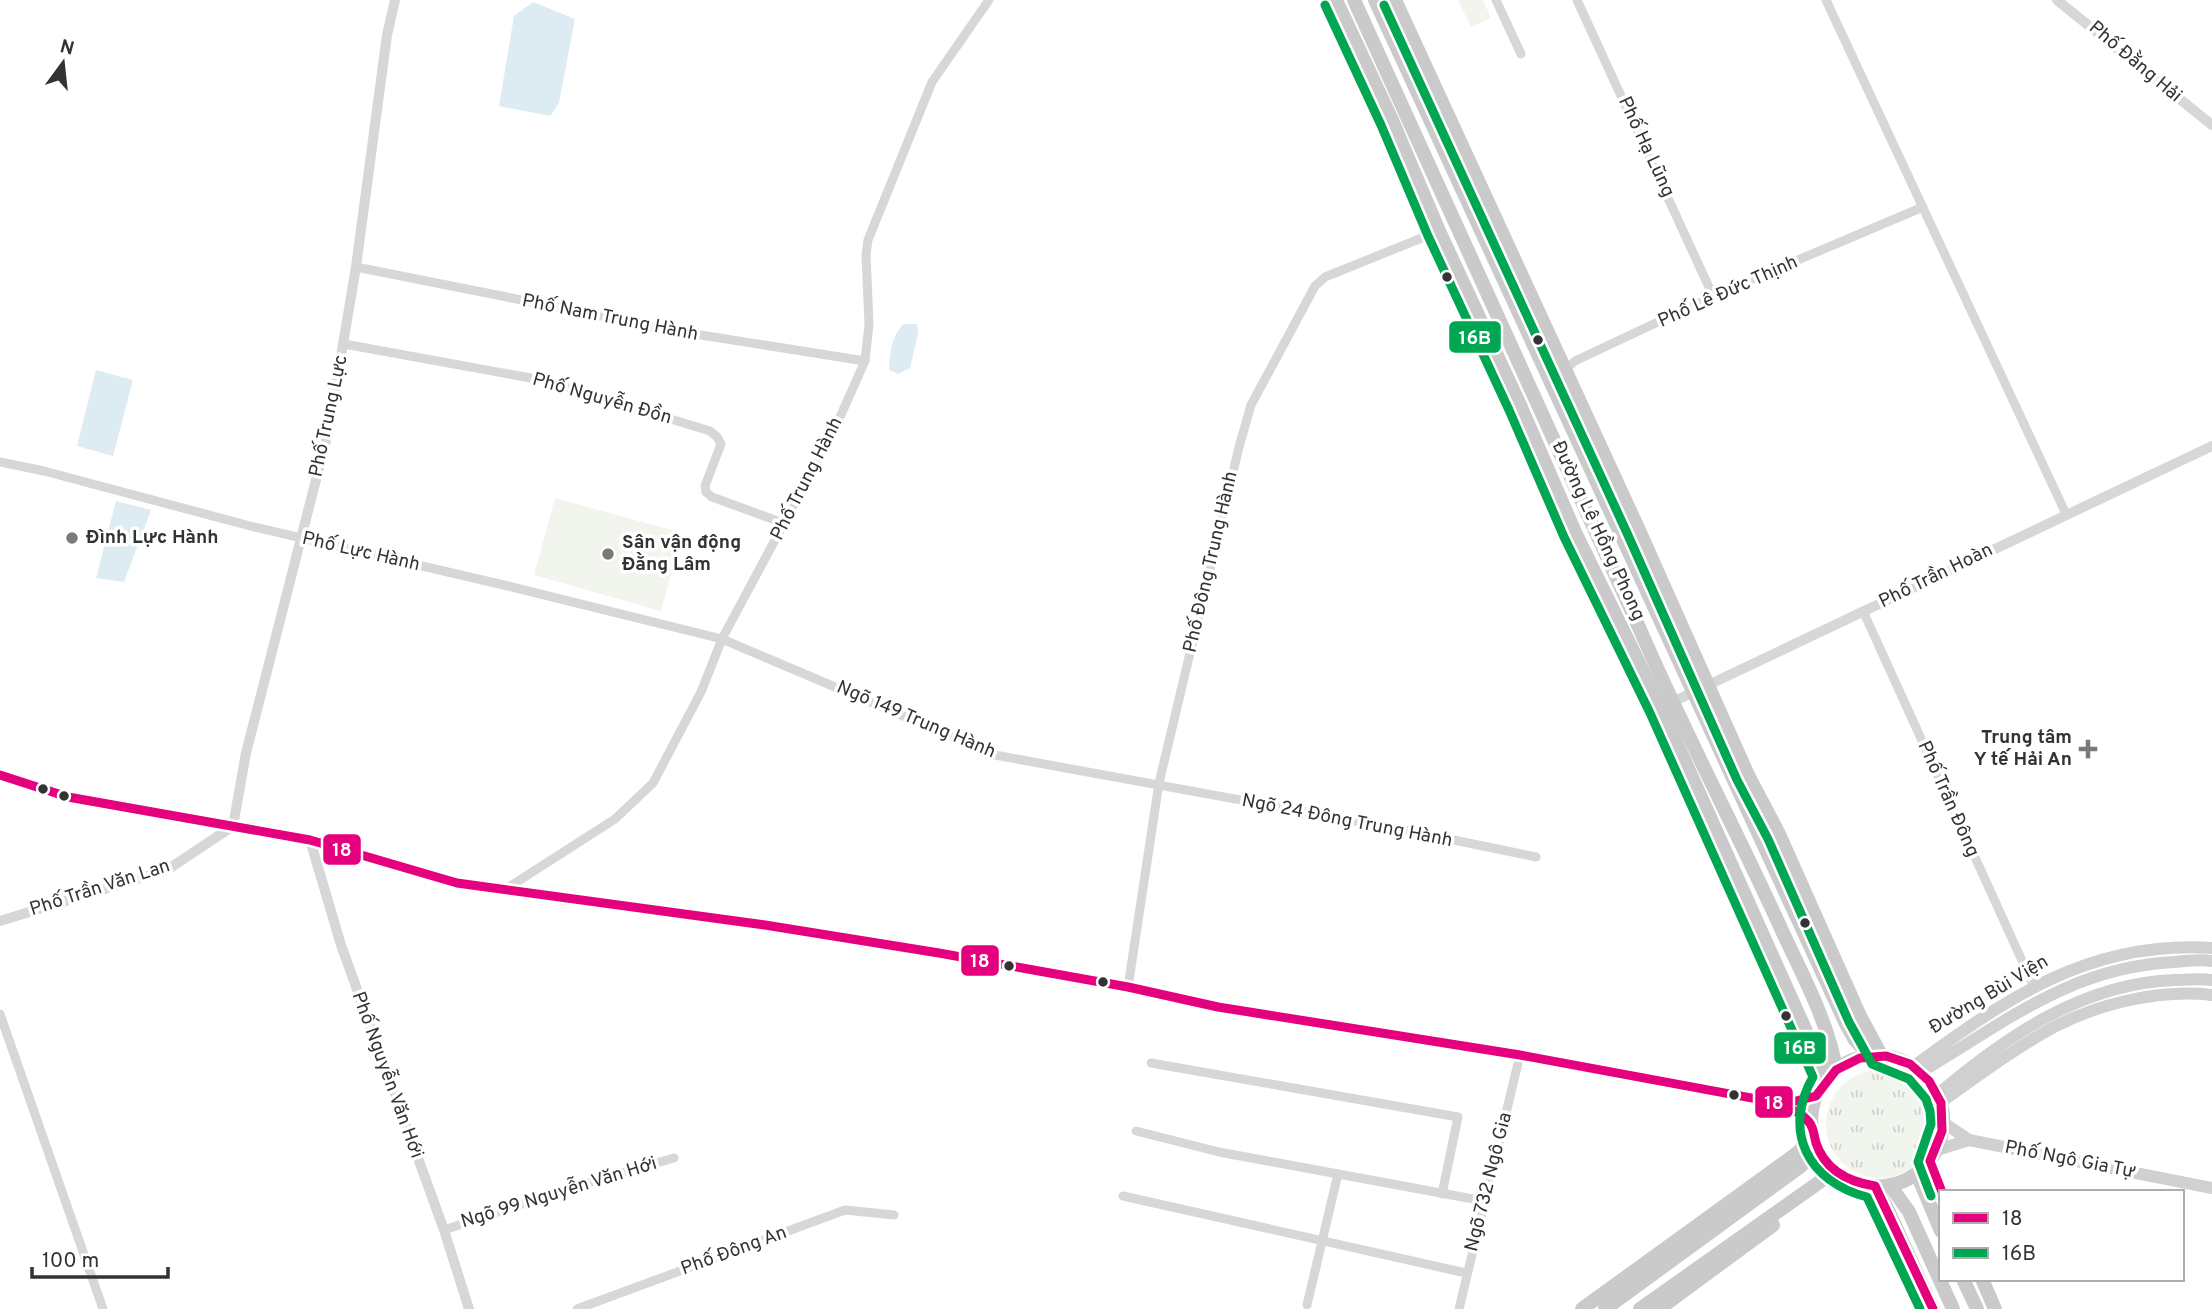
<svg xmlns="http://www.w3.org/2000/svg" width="2212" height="1309" viewBox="0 0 2212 1309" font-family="Overpass,sans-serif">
<defs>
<pattern id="grass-tufts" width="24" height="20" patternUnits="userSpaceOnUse" patternTransform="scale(1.75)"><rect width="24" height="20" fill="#f1f5ed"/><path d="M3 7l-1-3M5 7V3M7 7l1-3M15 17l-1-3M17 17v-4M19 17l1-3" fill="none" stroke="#cfd2cc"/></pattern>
</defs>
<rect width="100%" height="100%" fill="#fff"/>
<circle fill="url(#grass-tufts)" cx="1880" cy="1124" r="54"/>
<g fill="#f1f5ed">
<polygon points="1458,0 1483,0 1491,18 1471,27"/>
<polygon points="555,498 682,533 661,611 534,575"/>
</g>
<g fill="#ddebf3">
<polygon points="533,2 575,19 559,103 550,116 499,106 514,16"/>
<path d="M903,324H917L918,334L910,368L898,374L889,370C890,352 891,338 903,324Z"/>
<polygon points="96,370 133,380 113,456 77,446"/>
<polygon points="116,501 151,510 124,582 96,578"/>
</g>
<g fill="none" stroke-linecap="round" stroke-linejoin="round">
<g stroke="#d7d7d7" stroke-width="9">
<polyline points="1496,0 1521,54"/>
<polyline points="1577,0 1713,296"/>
<polyline points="1826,0 2066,514"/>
<polyline points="356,267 682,332 865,361"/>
<polyline points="344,344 547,381 710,431 717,437 721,444 705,486 706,492 712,497 783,523"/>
<polyline points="1560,398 1565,370 1575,361 1713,296 1923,207"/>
<polyline points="0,462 44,471 254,527 508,586 722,639 995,755 1410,831 1536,857"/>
<polyline points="1863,611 2034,987"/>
<polyline points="506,889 615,819 653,783 701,692 722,639 836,426 865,361 869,324 866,255 868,240 932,82 989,0"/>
<polyline points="1128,987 1159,783 1239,447 1251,405 1315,286 1325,277 1439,231"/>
<polyline points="0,1014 103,1309"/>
<polyline points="1151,1063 1458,1117 1442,1194"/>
<polyline points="1136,1131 1219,1152 1484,1201"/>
<polyline points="1123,1196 1466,1273"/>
<polyline points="444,1230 579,1185 674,1158"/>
<polyline points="1307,1305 1338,1174"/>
<polyline points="577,1309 845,1210 894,1215"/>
<polyline points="1459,1309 1520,1055"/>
</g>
<g stroke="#d7d7d7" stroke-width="10">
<polyline points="2057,0 2212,125"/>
<polyline points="1666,705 2212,446"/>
<polyline points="310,840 341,945 444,1230 469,1309"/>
<polyline points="0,921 167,870 233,826 246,753 328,433 356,267 387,35 395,0"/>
</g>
<g stroke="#d0d0d0" stroke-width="12">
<polyline points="0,775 68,797 310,840 457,883 765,925 939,953 1128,987 1218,1007 1520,1055 1784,1104 1816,1096"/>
<path d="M1914,1066C2007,998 2090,940 2212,948"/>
<path d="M1921,1072C2006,1022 2071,967 2174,962C2187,961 2200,959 2212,961"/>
<path d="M1938,1094C2005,1037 2083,983 2175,980C2187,980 2200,978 2212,980"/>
<path d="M1941,1102C1978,1076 2015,1048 2054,1027C2100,1003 2161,989 2212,995"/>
<polyline points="1784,1104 1812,1125"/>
<polyline points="1944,1123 1969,1140 2212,1188"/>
<polyline points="1937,1150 1969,1140"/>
</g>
<g stroke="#cacaca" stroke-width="14">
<polyline points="1336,0 1392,120 1439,231 1520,405 1575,532 1661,708 1827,1078"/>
<path d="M1354,0L1638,625C1683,730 1737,831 1784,935C1804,978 1828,1022 1836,1069"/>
<polyline points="1375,0 1846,1024 1855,1040 1869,1055"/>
<polyline points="1395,0 1638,528 1748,775 1779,834 1860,1016 1881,1055"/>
<polyline points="1930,1161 1942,1192"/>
<polyline points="1917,1174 1941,1231"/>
<polyline points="1890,1185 1909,1212 1953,1309"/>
<polyline points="1875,1186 1888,1210 1933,1309"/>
<polyline points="1963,1279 1977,1309"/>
<polyline points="1982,1279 1995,1309"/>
<polyline points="1582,1309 1796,1154 1814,1137"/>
<path d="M1605,1309L1801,1166L1817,1148C1790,1081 1865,1027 1921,1072"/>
<path d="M1640,1309L1835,1171C1891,1214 1963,1160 1938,1094"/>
<polyline points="1659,1309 1773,1225"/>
</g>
<g stroke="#fff" stroke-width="14">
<g id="bus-1">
<polyline points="0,775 68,797 310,840 457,883 765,925 939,953 1128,987 1218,1007 1520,1055 1784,1104 1816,1096 1836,1070 1860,1058 1886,1056 1910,1064 1929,1081 1941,1103 1942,1131 1930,1161 1942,1192"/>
<path d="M1765,1101C1780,1104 1799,1110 1809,1122C1814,1128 1814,1136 1816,1143C1825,1170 1849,1182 1875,1186L1933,1309"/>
</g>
</g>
<g stroke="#fff" stroke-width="14">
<g id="bus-2">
<path d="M1325,5L1381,125L1428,236L1509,410L1564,537L1650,713L1813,1077C1782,1131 1808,1182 1867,1197L1920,1309"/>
<polyline points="1384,5 1627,533 1737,780 1768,839 1849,1022 1872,1064 1909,1079 1926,1099 1930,1111 1931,1124 1918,1162 1931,1196"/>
</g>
</g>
<use href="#bus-1" stroke="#e5007d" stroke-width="9"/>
<use href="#bus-2" stroke="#00a651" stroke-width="9"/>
</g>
<g fill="#333" stroke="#fff" stroke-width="2.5">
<circle cx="1447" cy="277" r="6"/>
<circle cx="1538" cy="340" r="6"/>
<circle cx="43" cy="789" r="6"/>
<circle cx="64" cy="796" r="6"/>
<circle cx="1805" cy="923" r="6"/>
<circle cx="1009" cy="966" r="6"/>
<circle cx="1103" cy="982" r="6"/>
<circle cx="1786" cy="1016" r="6"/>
<circle cx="1734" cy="1095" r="6"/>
</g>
<g fill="#7a7a7a" stroke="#fff" stroke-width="2.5">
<circle cx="72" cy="538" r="7"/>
<circle cx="608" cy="554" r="7"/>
<path d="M2084.5 738.5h7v7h7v7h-7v7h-7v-7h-7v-7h7z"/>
</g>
<g text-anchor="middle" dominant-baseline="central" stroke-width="7" stroke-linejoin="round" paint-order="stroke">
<g font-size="19" fill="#333" stroke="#fff">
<text transform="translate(2135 62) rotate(40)">Phố Đằng Hải</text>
<text transform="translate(1646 147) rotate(65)">Phố Hạ Lũng</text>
<text transform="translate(1728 292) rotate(-24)">Phố Lê Đức Thịnh</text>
<text transform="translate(610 318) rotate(11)">Phố Nam Trung Hành</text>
<text transform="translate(602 399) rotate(16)">Phố Nguyễn Đồn</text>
<text transform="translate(329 416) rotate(-78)">Phố Trung Lực</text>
<text transform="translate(807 479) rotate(-63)">Phố Trung Hành</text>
<text transform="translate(1598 531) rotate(65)">Đường Lê Hồng Phong</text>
<text transform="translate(361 552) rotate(13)">Phố Lực Hành</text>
<text transform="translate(1211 562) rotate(-77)">Phố Đông Trung Hành</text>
<text transform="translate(1936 576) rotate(-26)">Phố Trần Hoàn</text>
<text transform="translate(916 720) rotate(23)">Ngõ 149 Trung Hành</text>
<text transform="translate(1948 799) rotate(66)">Phố Trần Đông</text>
<text transform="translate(1347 821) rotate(11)">Ngõ 24 Đông Trung Hành</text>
<text transform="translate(100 888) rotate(-18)">Phố Trần Văn Lan</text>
<text transform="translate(1989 995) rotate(-31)">Đường Bùi Viện</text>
<text transform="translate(387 1075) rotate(70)">Phố Nguyễn Văn Hới</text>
<text transform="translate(2070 1160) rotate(11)">Phố Ngô Gia Tự</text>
<text transform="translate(1489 1182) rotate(-76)">Ngõ 732 Ngô Gia</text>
<text transform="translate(559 1193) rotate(-17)">Ngõ 99 Nguyễn Văn Hới</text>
<text transform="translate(734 1251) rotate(-20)">Phố Đông An</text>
</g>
<g font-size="19" font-weight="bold" fill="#333" stroke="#fff" text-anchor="start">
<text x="86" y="538">Đình Lực Hành</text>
<text x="622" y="543">Sân vận động<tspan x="622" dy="22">Đằng Lâm</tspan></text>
<text x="2072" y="738" text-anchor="end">Trung tâm<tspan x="2072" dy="22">Y tế Hải An</tspan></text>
</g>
</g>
<g stroke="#fff" stroke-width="2.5">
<rect x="1448" y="320" width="54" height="34" rx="7" fill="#00a651"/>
<rect x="322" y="833" width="40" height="33" rx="7" fill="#e5007d"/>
<rect x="960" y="944" width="40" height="33" rx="7" fill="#e5007d"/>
<rect x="1773" y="1031" width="54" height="34" rx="7" fill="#00a651"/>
<rect x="1754" y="1085" width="40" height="34" rx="7" fill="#e5007d"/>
</g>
<g font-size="19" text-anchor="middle" font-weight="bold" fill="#fff">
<text x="1475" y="344">16B</text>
<text x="342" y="856">18</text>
<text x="980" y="967">18</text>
<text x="1800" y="1054">16B</text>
<text x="1774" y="1109">18</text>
</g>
<rect x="1939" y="1190" width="245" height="91" fill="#ffffff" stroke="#adadad" stroke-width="2"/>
<rect x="1953" y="1213" width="35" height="10" fill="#e5007d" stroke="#adadad" stroke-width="2"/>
<text x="2002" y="1225" font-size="21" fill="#333333">18</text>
<rect x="1953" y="1248" width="35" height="10" fill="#00a651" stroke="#adadad" stroke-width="2"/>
<text x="2002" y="1260" font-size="21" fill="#333333">16B</text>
<g transform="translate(63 63) rotate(15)" stroke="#ffffff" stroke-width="5" paint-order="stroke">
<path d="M0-5L12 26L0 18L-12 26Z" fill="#333333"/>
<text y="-10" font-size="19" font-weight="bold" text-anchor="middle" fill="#333333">N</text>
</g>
<path d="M32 1267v10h136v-10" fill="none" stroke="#333333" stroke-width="3.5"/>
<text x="42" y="1267" font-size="21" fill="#333333" stroke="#ffffff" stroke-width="5" paint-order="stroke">100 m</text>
</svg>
